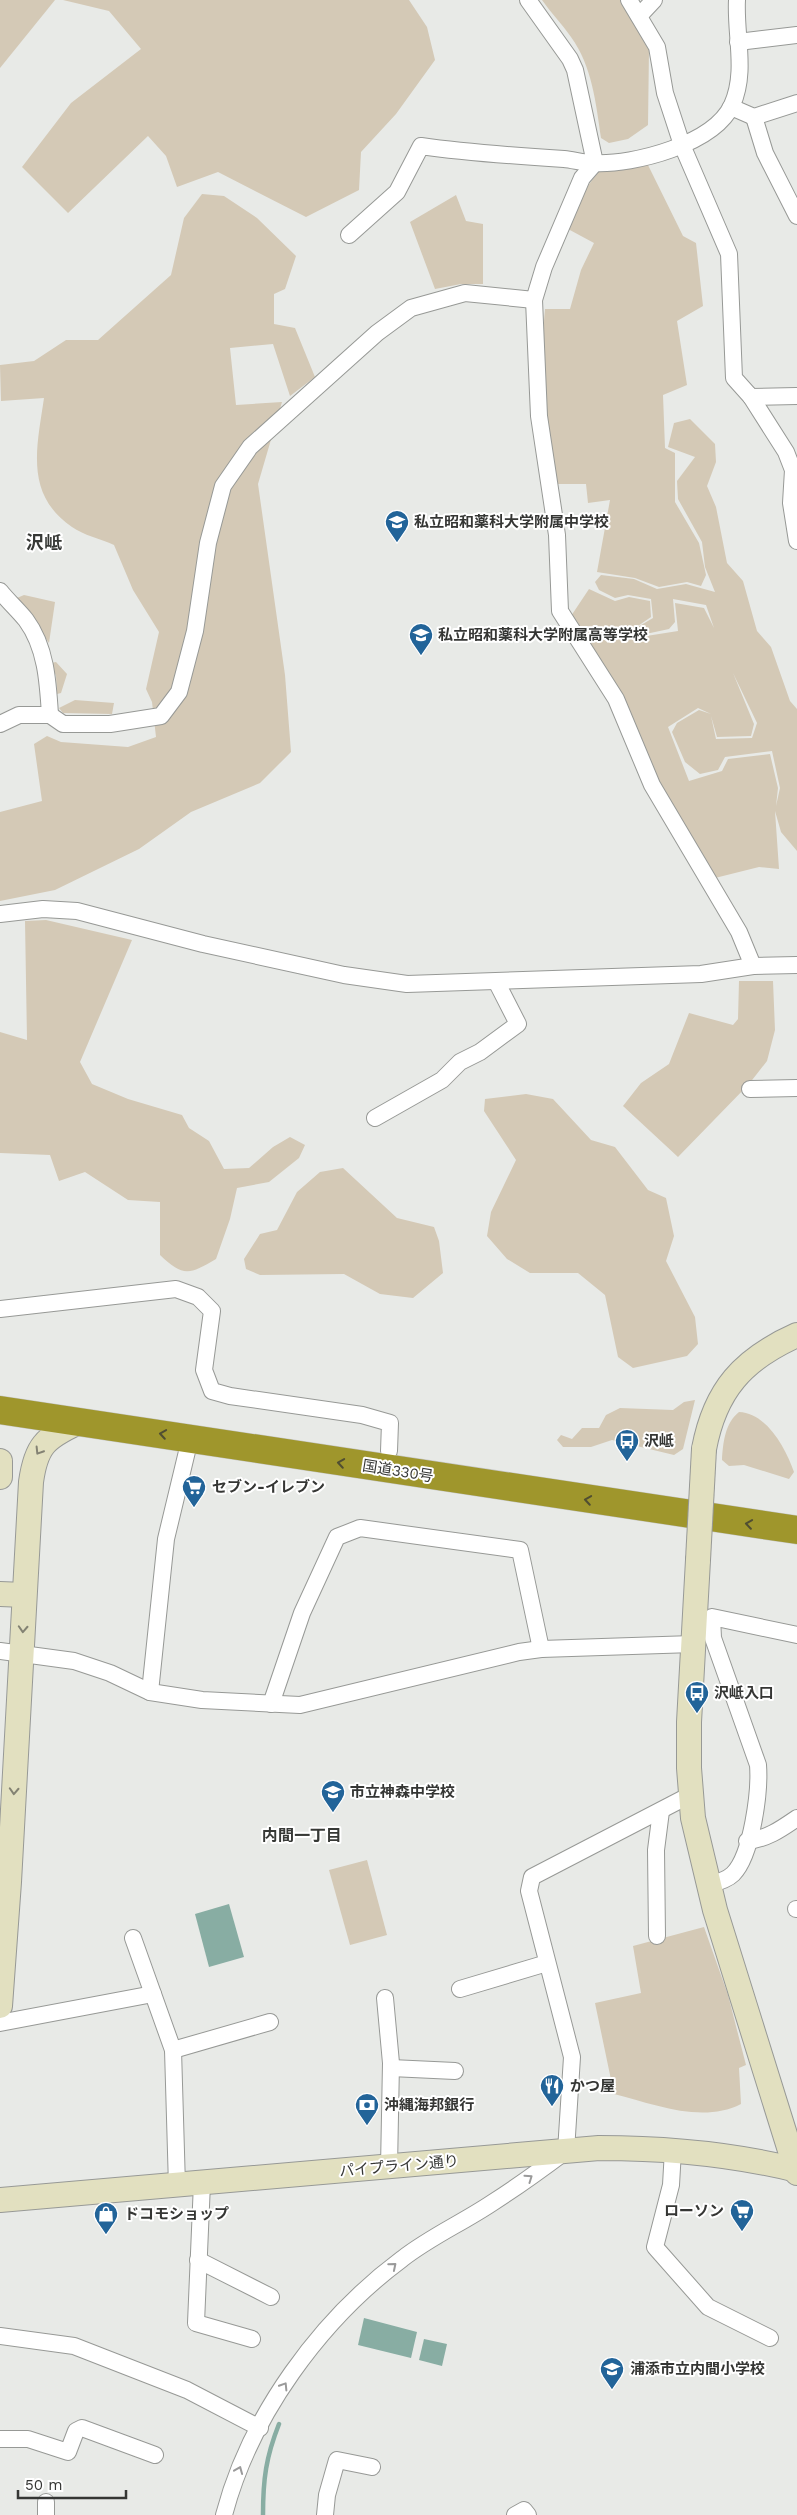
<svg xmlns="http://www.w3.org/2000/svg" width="797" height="2515" viewBox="0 0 797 2515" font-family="'Work Sans','Noto Sans JP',sans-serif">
<rect width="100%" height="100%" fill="#e8eae7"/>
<g fill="#d4c9b6" fill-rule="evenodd">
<polygon points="0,0 55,0 0,68"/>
<polygon points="63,0 409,0 427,27 435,60 396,114 361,152 359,190 306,217 218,172 177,187 166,156 148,136 68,213 22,167 71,103 141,49 109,11"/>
<path d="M542,0H622L649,49L648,125L628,139L609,143L601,138C596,103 592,66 571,37C562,24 551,13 542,0Z"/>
<polygon points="647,163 683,236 696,243 703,306 677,321 687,385 663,395 665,448 675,453 675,502 699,543 706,575 701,586 687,582 659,587 635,578 597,572 610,500 588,503 586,484 557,484 544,411 541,356 545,309 570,309 581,270 594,243 568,229 580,196 600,170"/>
<path d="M202,194L224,196L257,218L296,256L285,289L274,294V324L295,328L315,377L290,396L273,344L230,348L236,405L282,402L258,484L285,675L291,752L260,783L191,812L139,849L55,890L0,901V812L42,801L34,744L47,736L61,742L128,747L156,737L152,702L146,689L159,632L133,590L114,545C101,539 83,535 72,527C24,494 37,447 44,398L1,401L0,365L34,361L66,340H98L171,275L184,218Z"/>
<polygon points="456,195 466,221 483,224 483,284 461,284 435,289 410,222"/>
<path d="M690,419L715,444L716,462L707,486L716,507L727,563L743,581L757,631L771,647L790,701L797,709V851L781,832L775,811L779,869L759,867L715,878L683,832L571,616L589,589L615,601L629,597L650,601L651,617L635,628L640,637L678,631L675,603L704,608L714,628L706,605L673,599L675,622L669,629L641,635L636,628L653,618L651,599L628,595L615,598L599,590L595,582L601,575L634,579L657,589L686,584L715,592L705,567L702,542L678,499L677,481L695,457L668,447L674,423ZM733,673L757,723L752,738L716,739L711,716L717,737L751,736L754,724ZM698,708L711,714L699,710L677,723L672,732L685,762L700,774L718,770L725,757L772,751L780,788L776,806L778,788L770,754L728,759L722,771L689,781L668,727Z"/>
<polygon points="24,595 55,602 49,643 17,598"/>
<polygon points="56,662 67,674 61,693 57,694 56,676 51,663"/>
<polygon points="75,700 114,703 112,714 63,713 59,708"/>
<path d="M46,920L132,940L80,1062L92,1084L128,1099L182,1115L189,1128L209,1141L224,1169L249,1168L273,1147L290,1137L305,1145L299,1158L269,1182L237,1188L230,1219L216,1259C189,1275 183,1277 160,1255V1202L128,1200L85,1172L59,1181L50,1155L0,1153V1032L27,1040L25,921Z"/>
<polygon points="739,981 773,981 775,1030 767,1061 749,1084 678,1157 623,1106 641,1083 669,1064 689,1013 733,1025 738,1019"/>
<polygon points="526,1094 553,1099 591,1140 615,1147 648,1190 666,1198 674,1236 666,1261 695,1317 698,1344 687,1356 633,1368 618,1357 605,1295 578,1273 530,1273 507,1259 487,1236 491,1212 516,1160 484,1111 485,1099"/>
<polygon points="343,1168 397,1218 434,1227 439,1241 443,1273 413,1298 380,1294 344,1274 260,1275 246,1269 244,1259 260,1234 277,1230 297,1192 320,1172"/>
<polygon points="695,1400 683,1449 674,1455 612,1440 591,1447 563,1447 557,1440 561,1435 572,1439 582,1428 599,1428 606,1415 620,1408 673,1410 684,1402"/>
<path d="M739,1412C767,1413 786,1449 794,1472L789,1479L744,1465L729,1466L722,1460C723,1443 725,1423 739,1412Z"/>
<polygon points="367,1860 387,1935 350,1945 329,1870"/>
<path d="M704,1927L728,1995L746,2065L739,2068L741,2104C702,2124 654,2104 614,2094L595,2003L641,1993L633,1946Z"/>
</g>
<g fill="#88ada3">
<polygon points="229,1904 244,1957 209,1967 195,1914"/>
<polygon points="364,2318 417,2332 411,2358 358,2345"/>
<polygon points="424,2339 447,2344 442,2366 419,2360"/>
</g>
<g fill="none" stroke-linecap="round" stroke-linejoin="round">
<path stroke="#88ada3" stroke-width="4.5" d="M263,2515C263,2479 266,2457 279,2424"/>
<g stroke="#979996" stroke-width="18">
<g id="street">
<polyline points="528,0 570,59 575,70 595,163"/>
<polyline points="629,0 657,47 665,93 682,145 729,254 734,378 751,397 797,396"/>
<polyline points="639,16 654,0"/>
<polyline points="738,42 797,35"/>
<polyline points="731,107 754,117 797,103"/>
<polyline points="754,117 765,153 797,216"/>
<polyline points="595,163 582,178 544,267 534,300 539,416 557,535 560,611 616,699 652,785 739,932 753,966"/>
<path d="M349,235L397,192L421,146C469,153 516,156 564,159C574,160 584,163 594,163C634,165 714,144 732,105C747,72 735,35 737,0"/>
<polyline points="751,397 786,452 793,470 791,503 797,541"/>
<path d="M0,591C8,601 18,610 26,620C46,647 48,682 50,715"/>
<polyline points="0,724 19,715 50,715 63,724 110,724 161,716 179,692 195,631 208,543 223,486 250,447 377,333 411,308 465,293 534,300"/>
<polyline points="0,914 43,909 77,911 203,944 344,975 407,984 701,974 753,966 797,965"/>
<polyline points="750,1089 797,1088"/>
<polyline points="375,1118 442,1080 460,1062 480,1052 518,1024 497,983"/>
<polyline points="0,1309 176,1289 198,1297 212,1311 204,1370 212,1391 230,1396 362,1415 390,1423 389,1451"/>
<polyline points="0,1651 74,1661 110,1673 150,1692 202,1700 300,1705 519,1652 541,1649 693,1644"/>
<polyline points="150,1692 166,1539 190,1439"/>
<polyline points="271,1704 302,1613 337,1537 360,1528 520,1550 541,1649"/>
<path d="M747,1841C767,1839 781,1829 797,1818"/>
<path d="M708,1885C716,1883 727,1880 733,1874C752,1855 760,1791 758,1765L713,1638L712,1617L797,1635"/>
<polyline points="796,1909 797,1909"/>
<polyline points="657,1936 656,1850 661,1811"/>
<polyline points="133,1938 173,2050 177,2186"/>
<polyline points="460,1989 547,1963"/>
<polyline points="385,1998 391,2063 389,2167"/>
<polyline points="0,2023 153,1994"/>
<polyline points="173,2050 270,2022"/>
<polyline points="391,2068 455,2071"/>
<polyline points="673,2150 671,2185 655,2247 708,2307 770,2338"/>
<polyline points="202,2183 196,2323 252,2339"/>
<polyline points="198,2260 271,2297"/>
<polyline points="0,2336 74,2346 187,2390 260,2428"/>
<polyline points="0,2439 28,2439 68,2452 76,2431 82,2428 155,2455"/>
<polyline points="46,2502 46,2515"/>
<path d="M224,2515C250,2416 320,2320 402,2259C430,2237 462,2223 492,2203C517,2187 542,2169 566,2151L572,2057L529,1891L532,1877L690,1795"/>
<polyline points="325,2515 327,2495 337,2460 372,2467"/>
<polyline points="515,2515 524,2510 528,2515"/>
</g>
</g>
<g stroke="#979996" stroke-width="26">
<g id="secondary">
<path d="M704,1449C715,1390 743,1359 797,1335"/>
<polyline points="0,1461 0,1477"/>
<polyline points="698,1560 689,1722 689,1768 693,1818 715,1910 797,2173"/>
<polyline points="0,1594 24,1595"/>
<path d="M0,2006L9,1882L31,1482C36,1446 45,1438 77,1423"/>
<path d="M0,2200L599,2148C666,2148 732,2154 797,2170"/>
</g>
</g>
<g stroke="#c6c7c6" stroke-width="29">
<polyline id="highway" points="0,1410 797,1530"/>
</g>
<use href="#street" stroke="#fff" stroke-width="16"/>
<use href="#secondary" stroke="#e2e0c0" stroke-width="24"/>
<use href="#highway" stroke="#9f962c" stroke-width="28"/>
<g stroke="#979996" stroke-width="26" stroke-linecap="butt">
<polyline id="secondary-bridge" points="698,1560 704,1449"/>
</g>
<use href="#secondary-bridge" stroke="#e2e0c0" stroke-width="24"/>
</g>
<defs><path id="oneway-chevron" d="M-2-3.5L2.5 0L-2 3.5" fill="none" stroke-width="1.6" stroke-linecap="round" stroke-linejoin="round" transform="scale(1.25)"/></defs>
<g stroke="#504e32">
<use href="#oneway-chevron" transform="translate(163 1434) rotate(-171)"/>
<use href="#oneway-chevron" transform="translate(341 1463) rotate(-171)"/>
<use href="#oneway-chevron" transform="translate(588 1500) rotate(-171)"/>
<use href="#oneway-chevron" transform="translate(749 1524) rotate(-172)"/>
</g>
<g stroke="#838273">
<use href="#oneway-chevron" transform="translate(39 1451) rotate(122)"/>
<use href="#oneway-chevron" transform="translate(23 1629) rotate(93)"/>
<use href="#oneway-chevron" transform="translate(14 1791) rotate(93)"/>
</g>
<g stroke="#9a9a9a">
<use href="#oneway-chevron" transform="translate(529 2178) rotate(-35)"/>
<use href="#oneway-chevron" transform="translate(393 2266) rotate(-40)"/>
<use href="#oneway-chevron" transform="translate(284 2386) rotate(-58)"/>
<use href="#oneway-chevron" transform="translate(239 2470) rotate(-68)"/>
</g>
<defs>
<g id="school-pin" transform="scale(1.25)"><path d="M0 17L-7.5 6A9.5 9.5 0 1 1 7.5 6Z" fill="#226499" stroke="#fff"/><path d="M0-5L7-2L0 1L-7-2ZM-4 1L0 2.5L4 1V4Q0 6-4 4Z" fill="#fff"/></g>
<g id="bus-pin" transform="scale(1.25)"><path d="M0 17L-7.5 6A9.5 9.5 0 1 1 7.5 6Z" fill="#226499" stroke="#fff"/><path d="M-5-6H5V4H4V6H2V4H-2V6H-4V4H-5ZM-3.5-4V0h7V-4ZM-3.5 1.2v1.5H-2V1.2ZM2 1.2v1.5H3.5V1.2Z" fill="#fff"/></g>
<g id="supermarket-pin" transform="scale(1.25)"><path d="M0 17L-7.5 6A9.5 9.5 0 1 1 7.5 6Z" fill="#226499" stroke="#fff"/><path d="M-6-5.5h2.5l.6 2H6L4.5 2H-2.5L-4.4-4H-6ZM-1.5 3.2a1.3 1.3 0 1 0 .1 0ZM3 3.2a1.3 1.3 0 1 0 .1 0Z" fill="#fff"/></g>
<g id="restaurant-pin" transform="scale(1.25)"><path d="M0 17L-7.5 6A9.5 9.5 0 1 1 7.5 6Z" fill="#226499" stroke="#fff"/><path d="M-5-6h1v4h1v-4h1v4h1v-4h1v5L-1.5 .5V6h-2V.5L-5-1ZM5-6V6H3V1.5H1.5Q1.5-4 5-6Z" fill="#fff"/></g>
<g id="bank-pin" transform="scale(1.25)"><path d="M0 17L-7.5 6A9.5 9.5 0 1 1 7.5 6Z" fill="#226499" stroke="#fff"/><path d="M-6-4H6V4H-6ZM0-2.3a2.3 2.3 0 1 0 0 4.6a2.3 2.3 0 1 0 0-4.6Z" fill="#fff"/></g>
<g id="shop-pin" transform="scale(1.25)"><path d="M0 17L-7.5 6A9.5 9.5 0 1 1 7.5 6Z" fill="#226499" stroke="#fff"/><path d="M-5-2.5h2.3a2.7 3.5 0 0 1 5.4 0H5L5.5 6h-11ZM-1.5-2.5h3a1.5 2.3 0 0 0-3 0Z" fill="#fff"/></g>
</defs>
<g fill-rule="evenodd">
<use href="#school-pin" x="397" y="522"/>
<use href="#school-pin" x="421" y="635"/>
<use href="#bus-pin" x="627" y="1441"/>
<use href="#supermarket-pin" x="194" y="1487"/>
<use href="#bus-pin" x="697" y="1693"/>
<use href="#school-pin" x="333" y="1792"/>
<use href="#restaurant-pin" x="552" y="2086"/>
<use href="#bank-pin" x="367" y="2105"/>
<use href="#supermarket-pin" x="742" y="2211"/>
<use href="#shop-pin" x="106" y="2214"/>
<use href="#school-pin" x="612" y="2369"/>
</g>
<g text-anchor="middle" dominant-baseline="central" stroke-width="4" stroke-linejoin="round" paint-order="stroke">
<g font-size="15" font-weight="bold" fill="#353634" stroke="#fff" text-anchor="start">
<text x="414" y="522">私立昭和薬科大学附属中学校</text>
<text x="438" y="635">私立昭和薬科大学附属高等学校</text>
<text x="644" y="1441">沢岻</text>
<text x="212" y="1487">セブン-イレブン</text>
<text x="714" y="1693">沢岻入口</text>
<text x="350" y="1792">市立神森中学校</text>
<text x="570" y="2086">かつ屋</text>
<text x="384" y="2105">沖縄海邦銀行</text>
<text x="724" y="2211" text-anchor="end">ローソン</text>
<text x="124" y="2214">ドコモショップ</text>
<text x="630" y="2369">浦添市立内間小学校</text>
</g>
<g font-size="15" fill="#353634" stroke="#fff">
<text transform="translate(398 1471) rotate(9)">国道330号</text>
<text transform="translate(399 2166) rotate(-5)">パイプライン通り</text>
</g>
<g font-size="16" font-weight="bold" fill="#373936" stroke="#fff">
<text x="302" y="1835">内間一丁目</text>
</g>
<g font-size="18" font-weight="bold" fill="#373936" stroke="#fff">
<text x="44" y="542">沢岻</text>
</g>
</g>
<path d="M18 2490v8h108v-8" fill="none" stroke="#353634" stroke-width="2.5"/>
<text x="25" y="2490" font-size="15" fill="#353634" stroke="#ffffff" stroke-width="4" paint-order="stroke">50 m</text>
</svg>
